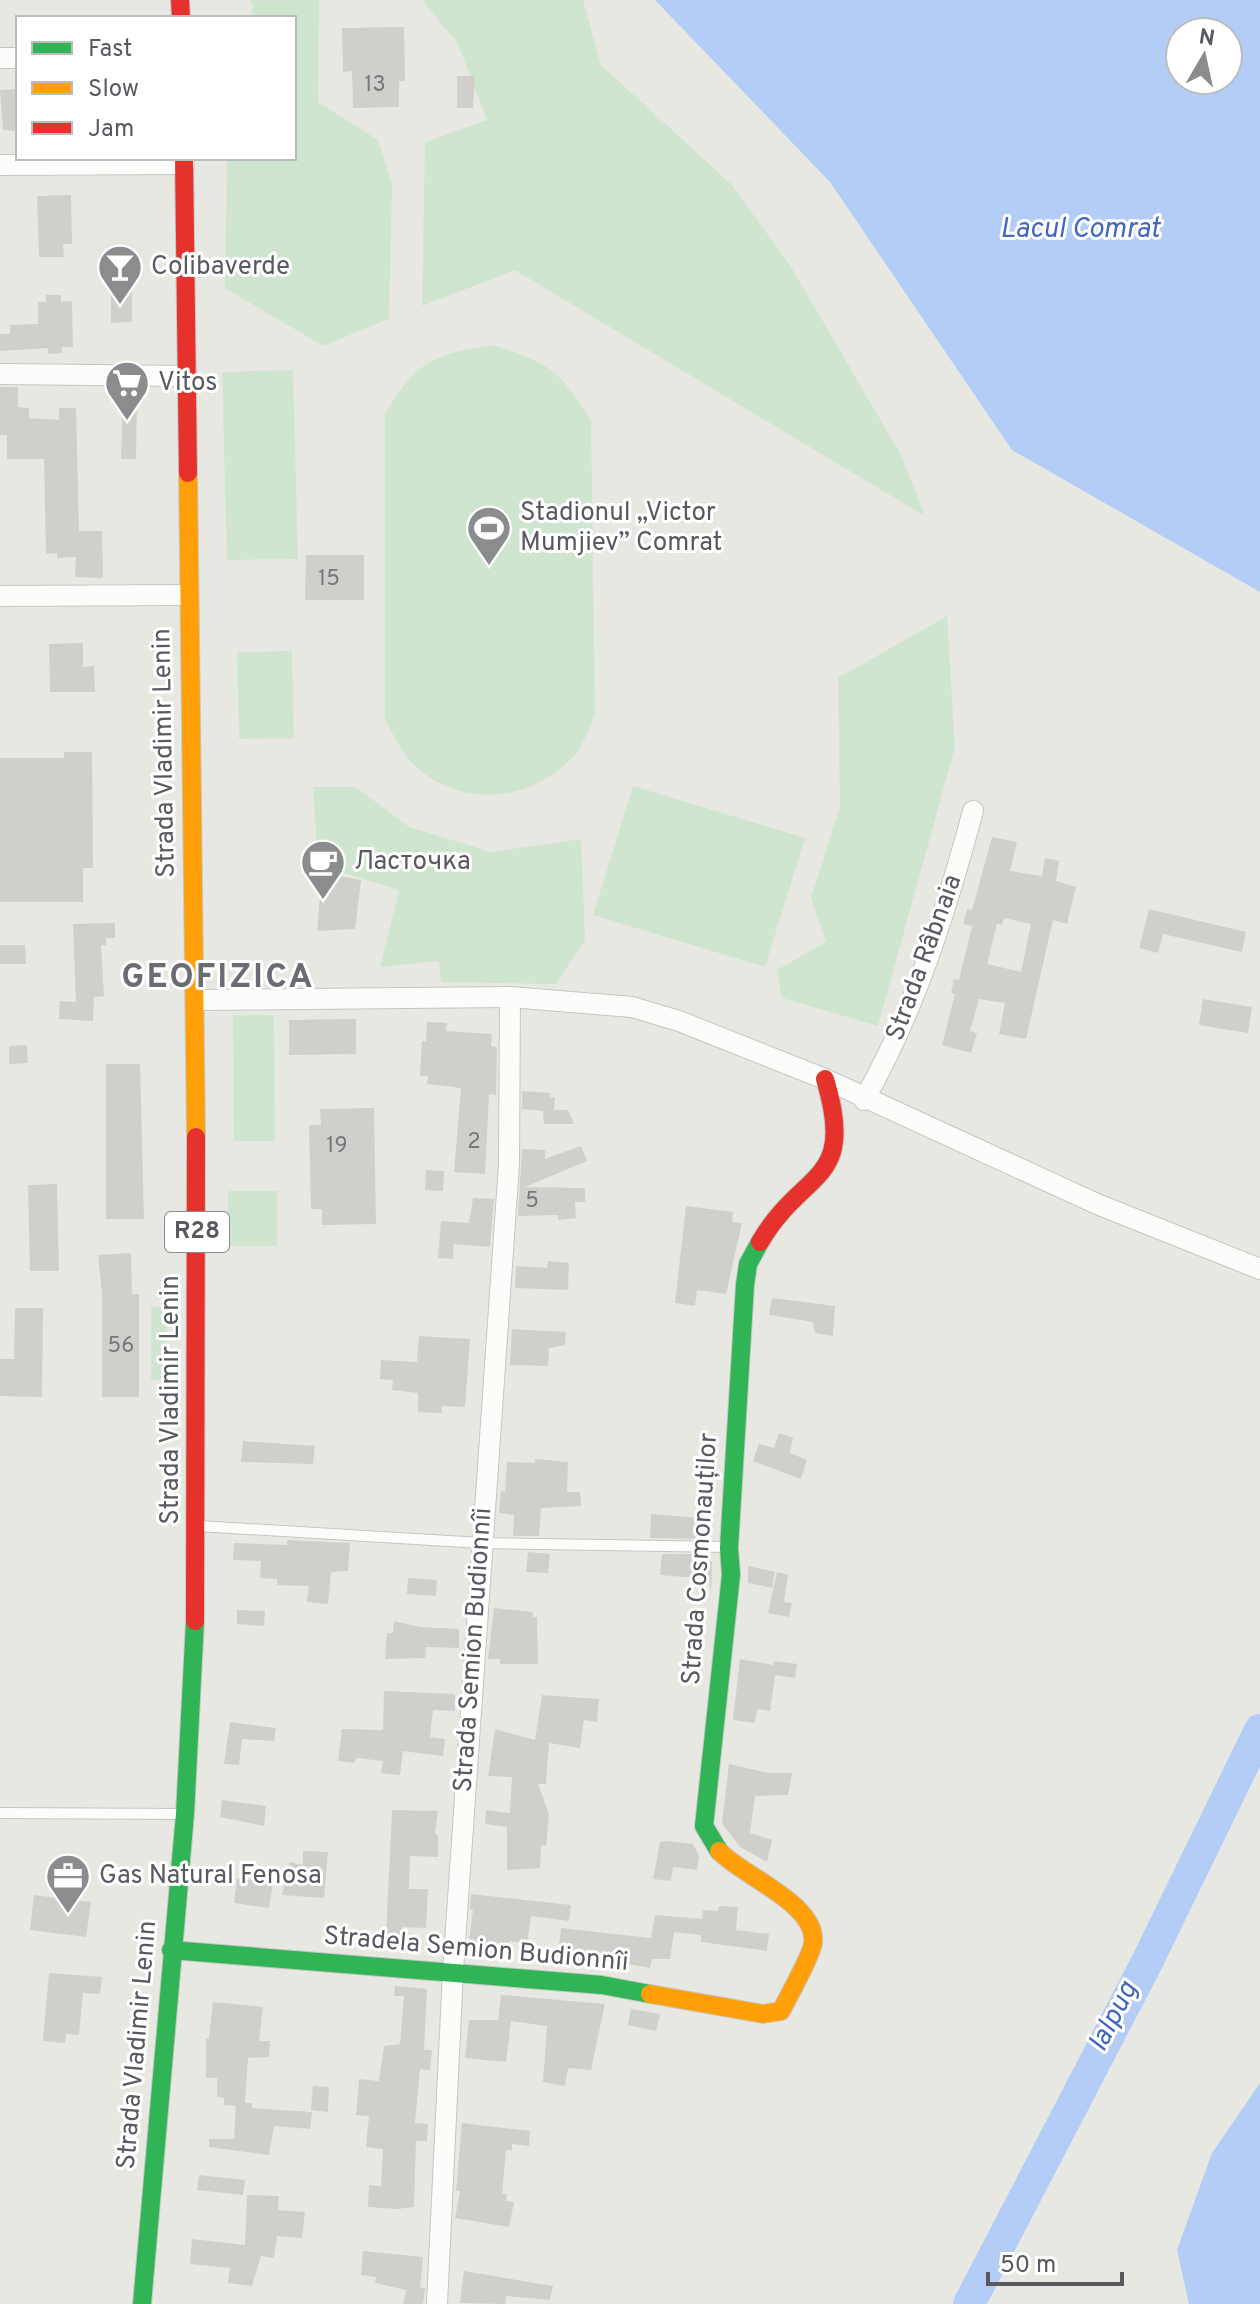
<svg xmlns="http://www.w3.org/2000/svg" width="1260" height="2304" viewBox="0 0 1260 2304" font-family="Overpass,sans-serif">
<rect width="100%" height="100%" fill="#e8e8e2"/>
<g fill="#cfe5d0">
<polygon points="250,0 319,0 318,102 378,140 392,184 389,319 323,346 225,288 227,158 294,158 294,18 250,18 253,6"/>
<polygon points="422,0 583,0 601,65 731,184 790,265 901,455 925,516 515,270 422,306 425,142 487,120 458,44"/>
<path d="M492,345C549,362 559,370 591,420L595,714C589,728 583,747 572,758C529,803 458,809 412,763C401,752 393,733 385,720V414C417,361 433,354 492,345Z"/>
<polygon points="293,370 298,559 227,560 222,372"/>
<polygon points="947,616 955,747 878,1026 782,998 777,970 826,942 811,898 840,806 838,678"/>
<polygon points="292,651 294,738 239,739 237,652"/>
<polygon points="633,786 805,838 765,967 593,915"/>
<polygon points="313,787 356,787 409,827 491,852 581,839 585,940 556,984 441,982 439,961 380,967 399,890 318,865"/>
<polygon points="233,1015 274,1015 275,1141 234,1141"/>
<rect x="228" y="1191" width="49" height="55"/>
<polygon points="167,1306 167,1380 151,1380 151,1307"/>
</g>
<g fill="#b3cdf6" fill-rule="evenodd">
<path d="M655,0H1260V592L1012,450L830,182ZM1180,32H1228V80H1180Z"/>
<polygon points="1260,2083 1260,2304 1189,2304 1177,2250 1212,2153"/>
</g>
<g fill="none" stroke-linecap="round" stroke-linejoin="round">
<polyline stroke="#b3cdf6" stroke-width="32" points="969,2304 1147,1962 1260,1730"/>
</g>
<g fill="#d0cfcc" fill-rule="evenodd">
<polygon points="404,27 405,81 399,81 399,107 353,108 352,71 343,72 342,28"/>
<polygon points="457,76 475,76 473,108 457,108"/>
<polygon points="18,89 18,131 3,130 0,90"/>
<polygon points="71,195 72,244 63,244 64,257 39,257 37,196"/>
<polygon points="132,288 132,322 111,323 111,289"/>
<polygon points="46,295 61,295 61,302 72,301 73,347 62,347 62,353 48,354 48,348 0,351 0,334 10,334 10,325 38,324 38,302 46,302"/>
<polygon points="0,387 18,387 18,407 29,408 29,418 59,420 59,408 76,408 79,531 102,531 103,578 75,577 76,557 57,558 57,553 46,554 44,459 7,459 7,435 0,435"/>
<polygon points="123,398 137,398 136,459 121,459"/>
<polygon points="306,555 364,555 364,600 305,600"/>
<polygon points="83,643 83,667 94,666 95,692 50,692 49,644"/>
<polygon points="64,752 92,752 93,868 83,868 83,902 0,902 0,758 64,758"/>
<path d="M992,837L1017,842L1010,871L1042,876L1045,858L1059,861L1056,881L1076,887L1067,924L1053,920L1026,1039L999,1034L1005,1003L979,999L970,1031L977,1033L971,1053L942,1045L955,994L951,993L954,979L959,980L972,926L963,924L967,909L972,910ZM1004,918L1031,924L1021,972L987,964L997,924L1002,925Z"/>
<polygon points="322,873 361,880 355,929 317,931"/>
<polygon points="1149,909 1246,932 1242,952 1163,934 1158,953 1139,948"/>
<polygon points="115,923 115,938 106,938 106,945 101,945 104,996 94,997 93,1021 59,1019 60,1001 76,1002 73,924"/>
<polygon points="0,945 25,945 26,964 0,964"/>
<polygon points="1203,999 1252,1007 1248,1033 1199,1025"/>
<polygon points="356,1019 356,1054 289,1055 289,1020"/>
<polygon points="427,1022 447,1023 446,1031 492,1034 491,1046 497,1047 496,1095 489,1094 485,1174 454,1172 461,1088 427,1084 428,1076 420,1076 422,1041 426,1041"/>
<polygon points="27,1045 28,1063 9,1064 9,1046"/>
<polygon points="106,1064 140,1064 144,1219 106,1219"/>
<polygon points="522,1091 550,1093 550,1097 555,1098 554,1110 568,1110 574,1124 544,1124 543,1111 522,1109"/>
<polygon points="374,1108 376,1224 322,1225 322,1209 311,1209 309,1125 321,1125 320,1109"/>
<polygon points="581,1146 587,1161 525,1187 585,1188 585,1202 575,1202 576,1218 558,1220 558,1215 518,1216 522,1149 545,1150 545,1159"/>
<polygon points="426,1170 444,1171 443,1191 425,1190"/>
<polygon points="57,1184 59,1271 30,1271 28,1185"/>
<polygon points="473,1198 494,1199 490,1247 454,1244 453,1259 438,1258 441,1221 469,1223"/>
<polygon points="686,1206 733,1212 732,1222 742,1223 726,1294 697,1290 695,1306 675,1303"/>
<polygon points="131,1253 132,1294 139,1294 139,1397 102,1397 102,1293 98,1255"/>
<polygon points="548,1261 569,1263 568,1290 515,1288 516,1266 547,1268"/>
<polygon points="772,1298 835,1306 833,1336 815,1333 813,1322 769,1315"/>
<polygon points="15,1308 43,1308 42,1397 0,1396 0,1359 14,1359"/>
<polygon points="512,1329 566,1332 565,1345 549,1348 548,1366 510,1365"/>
<polygon points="419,1336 470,1339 465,1407 441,1406 442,1413 418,1412 418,1393 392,1390 393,1380 380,1379 381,1360 417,1362"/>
<polygon points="779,1433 793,1438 790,1453 807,1460 801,1479 753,1461 759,1444 774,1448"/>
<polygon points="243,1441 315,1446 313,1464 241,1462"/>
<polygon points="535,1459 568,1462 567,1492 580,1492 581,1506 541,1508 539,1536 513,1536 514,1515 499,1513 501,1491 505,1492 507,1462 535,1463"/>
<polygon points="651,1514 700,1518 698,1539 650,1538"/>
<polygon points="287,1540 350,1543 348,1571 331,1572 328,1604 307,1602 309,1586 277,1585 277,1579 260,1578 261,1561 233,1560 234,1543 287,1545"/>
<polygon points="528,1552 550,1554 548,1573 526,1572"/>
<polygon points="662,1554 696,1554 696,1561 712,1562 711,1596 709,1579 660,1575"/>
<polygon points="748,1566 775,1572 772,1588 748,1583"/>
<polygon points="777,1572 788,1575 784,1602 792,1603 789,1617 768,1613"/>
<polygon points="408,1578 437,1580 436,1596 407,1594"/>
<polygon points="494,1608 533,1612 533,1617 537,1617 538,1664 500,1664 500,1659 488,1659"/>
<polygon points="237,1610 265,1611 264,1626 237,1624"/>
<polygon points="394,1621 420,1627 459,1629 459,1648 426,1647 425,1658 385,1659 387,1633 393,1633"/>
<polygon points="740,1659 774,1665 774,1661 797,1664 795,1678 775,1675 770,1711 757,1709 755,1723 733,1720"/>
<polygon points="384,1691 455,1694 455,1711 433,1710 430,1737 445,1739 443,1756 403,1751 400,1775 381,1773 383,1761 356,1758 355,1763 338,1761 342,1729 383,1730"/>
<polygon points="542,1695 599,1699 597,1722 584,1720 580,1748 549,1743 546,1784 538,1784 549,1814 546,1846 541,1845 540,1868 507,1870 507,1827 485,1824 486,1810 510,1813 512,1777 488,1776 495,1729 535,1740"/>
<polygon points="230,1722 276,1728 274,1741 242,1739 239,1765 224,1764"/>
<polygon points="729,1764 769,1773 792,1773 788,1795 755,1796 750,1833 772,1840 767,1862 740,1847 722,1823"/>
<polygon points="222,1800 266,1806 264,1826 220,1817"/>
<polygon points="392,1810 438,1811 435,1834 438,1835 438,1857 410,1856 409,1889 428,1889 426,1928 402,1927 402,1937 386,1936"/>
<polygon points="667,1841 693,1844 699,1856 697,1870 673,1867 671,1881 653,1879 660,1842"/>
<polygon points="303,1851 328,1852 324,1898 282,1895 290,1862 303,1865"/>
<polygon points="237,1878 273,1883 269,1908 234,1903"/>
<polygon points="471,1894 571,1905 569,1921 531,1916 527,1943 510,1941 509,1947 504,1946 502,1959 467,1956 473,1910 470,1910"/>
<polygon points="34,1895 91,1902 86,1937 30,1930"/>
<polygon points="719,1906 738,1907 736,1930 769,1934 767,1951 701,1942 701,1935 674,1932 670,1959 652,1959 650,1968 599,1959 598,1967 557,1963 561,1928 651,1938 655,1915 702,1919 703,1910 718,1911"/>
<polygon points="49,1973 102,1977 100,1994 83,1993 79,2035 66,2034 65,2043 43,2041"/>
<polygon points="395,1986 427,1989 424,2050 432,2050 430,2070 420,2069 415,2123 428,2124 427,2141 416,2141 414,2207 397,2209 368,2207 369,2185 381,2186 383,2149 366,2147 369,2116 356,2115 359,2079 379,2081 384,2046 400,2044 404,1996 394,1996"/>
<polygon points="501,1995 605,2004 591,2070 568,2068 565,2086 543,2082 547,2026 511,2021 506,2062 465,2058 469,2020 498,2020"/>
<polygon points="213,2002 263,2007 259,2041 270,2041 269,2057 248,2058 245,2103 252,2103 252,2108 312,2112 310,2129 274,2126 269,2155 209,2147 209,2139 234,2139 236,2106 224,2105 224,2098 217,2097 217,2078 206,2078 206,2039 209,2039"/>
<polygon points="631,2009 660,2014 656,2031 628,2025"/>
<polygon points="313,2086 329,2087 328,2112 311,2110"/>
<polygon points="462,2123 530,2131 529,2146 512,2144 512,2151 506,2150 502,2194 507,2194 506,2201 514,2202 509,2227 455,2218 460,2191 456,2191"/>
<polygon points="199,2175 245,2180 243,2195 197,2190"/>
<polygon points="247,2195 279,2196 278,2210 305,2212 302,2238 277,2236 274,2258 261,2256 252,2286 228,2283 230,2268 190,2264 192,2239 245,2245"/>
<polygon points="363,2251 423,2257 420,2288 425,2288 423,2304 403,2304 406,2290 375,2283 376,2277 361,2275"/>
<polygon points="464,2271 553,2286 550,2300 506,2296 505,2304 460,2303"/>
</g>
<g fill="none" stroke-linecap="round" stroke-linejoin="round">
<g stroke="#c5c6c4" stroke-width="12">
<g id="lane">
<polyline points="199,1526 481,1543 727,1547"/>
<polyline points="0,1813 182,1814"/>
</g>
</g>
<g stroke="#c5c6c4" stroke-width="22">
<g id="street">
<polyline points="0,58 18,58"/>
<polyline points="0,165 184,164"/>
<polyline points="0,374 187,376"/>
<polyline points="0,596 188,595"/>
<polyline points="196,1000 510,997 632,1007 679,1021 825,1079 1097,1204 1260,1269"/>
<path d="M864,1100C916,1008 946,911 973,811"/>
<polyline points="437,2304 453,1971 509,1164 510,997"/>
</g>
</g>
<g stroke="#c5c7c5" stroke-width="20">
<g id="fast">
<polyline points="719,1851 704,1826 731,1575 729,1548 745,1285 748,1264 760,1242"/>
<polyline points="171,1950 602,1985 650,1994"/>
<polyline points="142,2304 185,1814 195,1621"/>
</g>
</g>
<g stroke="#c5c7c5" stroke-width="20">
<g id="slow">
<polyline points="188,473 196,1137"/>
<path d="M650,1994L763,2014L781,2011C788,1997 811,1957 813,1943C818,1904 742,1876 719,1851"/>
</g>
</g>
<g stroke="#c5c7c5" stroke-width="20">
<g id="jam">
<polyline points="180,0 181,18"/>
<polyline points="184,158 188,473"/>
<path d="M760,1242C803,1168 857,1185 825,1079"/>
<polyline points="195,1621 196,1137"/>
</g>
</g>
<use href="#lane" stroke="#fcfcfb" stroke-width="10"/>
<use href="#street" stroke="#fcfcfb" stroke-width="20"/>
<use href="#fast" stroke="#30b455" stroke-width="18"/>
<use href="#slow" stroke="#ff9f0a" stroke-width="18"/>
<use href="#jam" stroke="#e5322d" stroke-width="18"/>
</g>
<defs>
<g id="bar-pin" transform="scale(2.3)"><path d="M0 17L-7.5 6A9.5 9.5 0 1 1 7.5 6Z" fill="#8a8c8e" stroke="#fff"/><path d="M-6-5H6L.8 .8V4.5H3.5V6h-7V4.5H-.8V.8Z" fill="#fff"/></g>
<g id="supermarket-pin" transform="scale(2.3)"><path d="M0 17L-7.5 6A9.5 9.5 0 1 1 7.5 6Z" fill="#8a8c8e" stroke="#fff"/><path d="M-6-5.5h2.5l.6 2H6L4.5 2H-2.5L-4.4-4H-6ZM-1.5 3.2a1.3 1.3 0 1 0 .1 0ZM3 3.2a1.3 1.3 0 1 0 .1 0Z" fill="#fff"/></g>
<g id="stadium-pin" transform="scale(2.3)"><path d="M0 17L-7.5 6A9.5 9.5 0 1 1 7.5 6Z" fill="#8a8c8e" stroke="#fff"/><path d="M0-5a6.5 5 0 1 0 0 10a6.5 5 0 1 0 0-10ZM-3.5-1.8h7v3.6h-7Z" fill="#fff"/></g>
<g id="cafe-pin" transform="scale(2.3)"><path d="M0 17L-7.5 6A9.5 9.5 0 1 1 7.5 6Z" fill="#8a8c8e" stroke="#fff"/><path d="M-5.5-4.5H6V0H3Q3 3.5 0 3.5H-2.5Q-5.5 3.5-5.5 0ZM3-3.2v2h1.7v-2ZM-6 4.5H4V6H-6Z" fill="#fff"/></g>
<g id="office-pin" transform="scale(2.3)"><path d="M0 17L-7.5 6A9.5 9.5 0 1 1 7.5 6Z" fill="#8a8c8e" stroke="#fff"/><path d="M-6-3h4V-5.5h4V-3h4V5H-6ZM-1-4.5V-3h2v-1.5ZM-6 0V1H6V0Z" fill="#fff"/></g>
</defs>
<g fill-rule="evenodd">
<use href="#bar-pin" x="120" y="267"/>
<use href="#supermarket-pin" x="127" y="383"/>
<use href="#stadium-pin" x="489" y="528"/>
<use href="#cafe-pin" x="323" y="862"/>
<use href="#office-pin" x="68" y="1876"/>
</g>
<g text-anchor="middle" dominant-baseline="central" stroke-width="6" stroke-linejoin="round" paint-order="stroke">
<g font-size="22" fill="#77787c">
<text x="375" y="85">13</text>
<text x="329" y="579">15</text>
<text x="474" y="1142">2</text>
<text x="337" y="1146">19</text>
<text x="532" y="1201">5</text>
<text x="121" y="1346">56</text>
</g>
<rect fill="#fff" stroke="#8a8c90" stroke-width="2" x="165" y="1212" width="64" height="40" rx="6"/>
<g font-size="24" font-weight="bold" fill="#585a60">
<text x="197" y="1232">R28</text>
</g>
<g font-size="26" fill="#585a60" stroke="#fff" text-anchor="start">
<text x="151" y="267">Colibaverde</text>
<text x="158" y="383">Vitos</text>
<text x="520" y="513">Stadionul „Victor<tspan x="520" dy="30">Mumjiev” Comrat</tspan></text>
<text x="354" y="862">Ласточка</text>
<text x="99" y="1876">Gas Natural Fenosa</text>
</g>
<g font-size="26" fill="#585a60" stroke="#fff">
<text transform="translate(165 753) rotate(-91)">Strada Vladimir Lenin</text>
<text transform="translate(925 958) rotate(-70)">Strada Râbnaia</text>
<text transform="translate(171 1400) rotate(-90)">Strada Vladimir Lenin</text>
<text transform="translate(701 1559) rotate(-86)">Strada Cosmonauților</text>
<text transform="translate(474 1650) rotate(-86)">Strada Semion Budionnîi</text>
<text transform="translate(476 1950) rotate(5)">Stradela Semion Budionnîi</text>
<text transform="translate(138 2045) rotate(-85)">Strada Vladimir Lenin</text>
</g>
<g font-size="28" font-style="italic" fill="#4068c0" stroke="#fff">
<text x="1080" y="230">Lacul Comrat</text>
<text transform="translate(1114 2017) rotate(-63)">Ialpug</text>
</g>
<g font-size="34" font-weight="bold" letter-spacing="2" fill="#696c72" stroke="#fff">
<text x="218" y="978">GEOFIZICA</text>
</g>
</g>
<rect x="16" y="16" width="280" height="144" fill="#ffffff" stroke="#bcbdbf" stroke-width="2"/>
<rect x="32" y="42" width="40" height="12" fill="#30b455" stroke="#bcbdbf" stroke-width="2"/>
<text x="88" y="56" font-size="24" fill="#585a60">Fast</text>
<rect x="32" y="82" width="40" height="12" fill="#ff9f0a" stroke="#bcbdbf" stroke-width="2"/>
<text x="88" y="96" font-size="24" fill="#585a60">Slow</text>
<rect x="32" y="122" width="40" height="12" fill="#e5322d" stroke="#bcbdbf" stroke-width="2"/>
<text x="88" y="136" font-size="24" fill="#585a60">Jam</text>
<g transform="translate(1204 56) rotate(9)"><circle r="38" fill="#ffffff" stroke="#bcbdbf" stroke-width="2"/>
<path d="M0-6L14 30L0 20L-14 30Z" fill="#8a8c8e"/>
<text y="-12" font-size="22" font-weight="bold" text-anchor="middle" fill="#585a60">N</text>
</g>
<path d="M988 2272v12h134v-12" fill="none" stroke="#585a60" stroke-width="4"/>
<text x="1000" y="2272" font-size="24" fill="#585a60" stroke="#ffffff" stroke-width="6" paint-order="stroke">50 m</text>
</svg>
